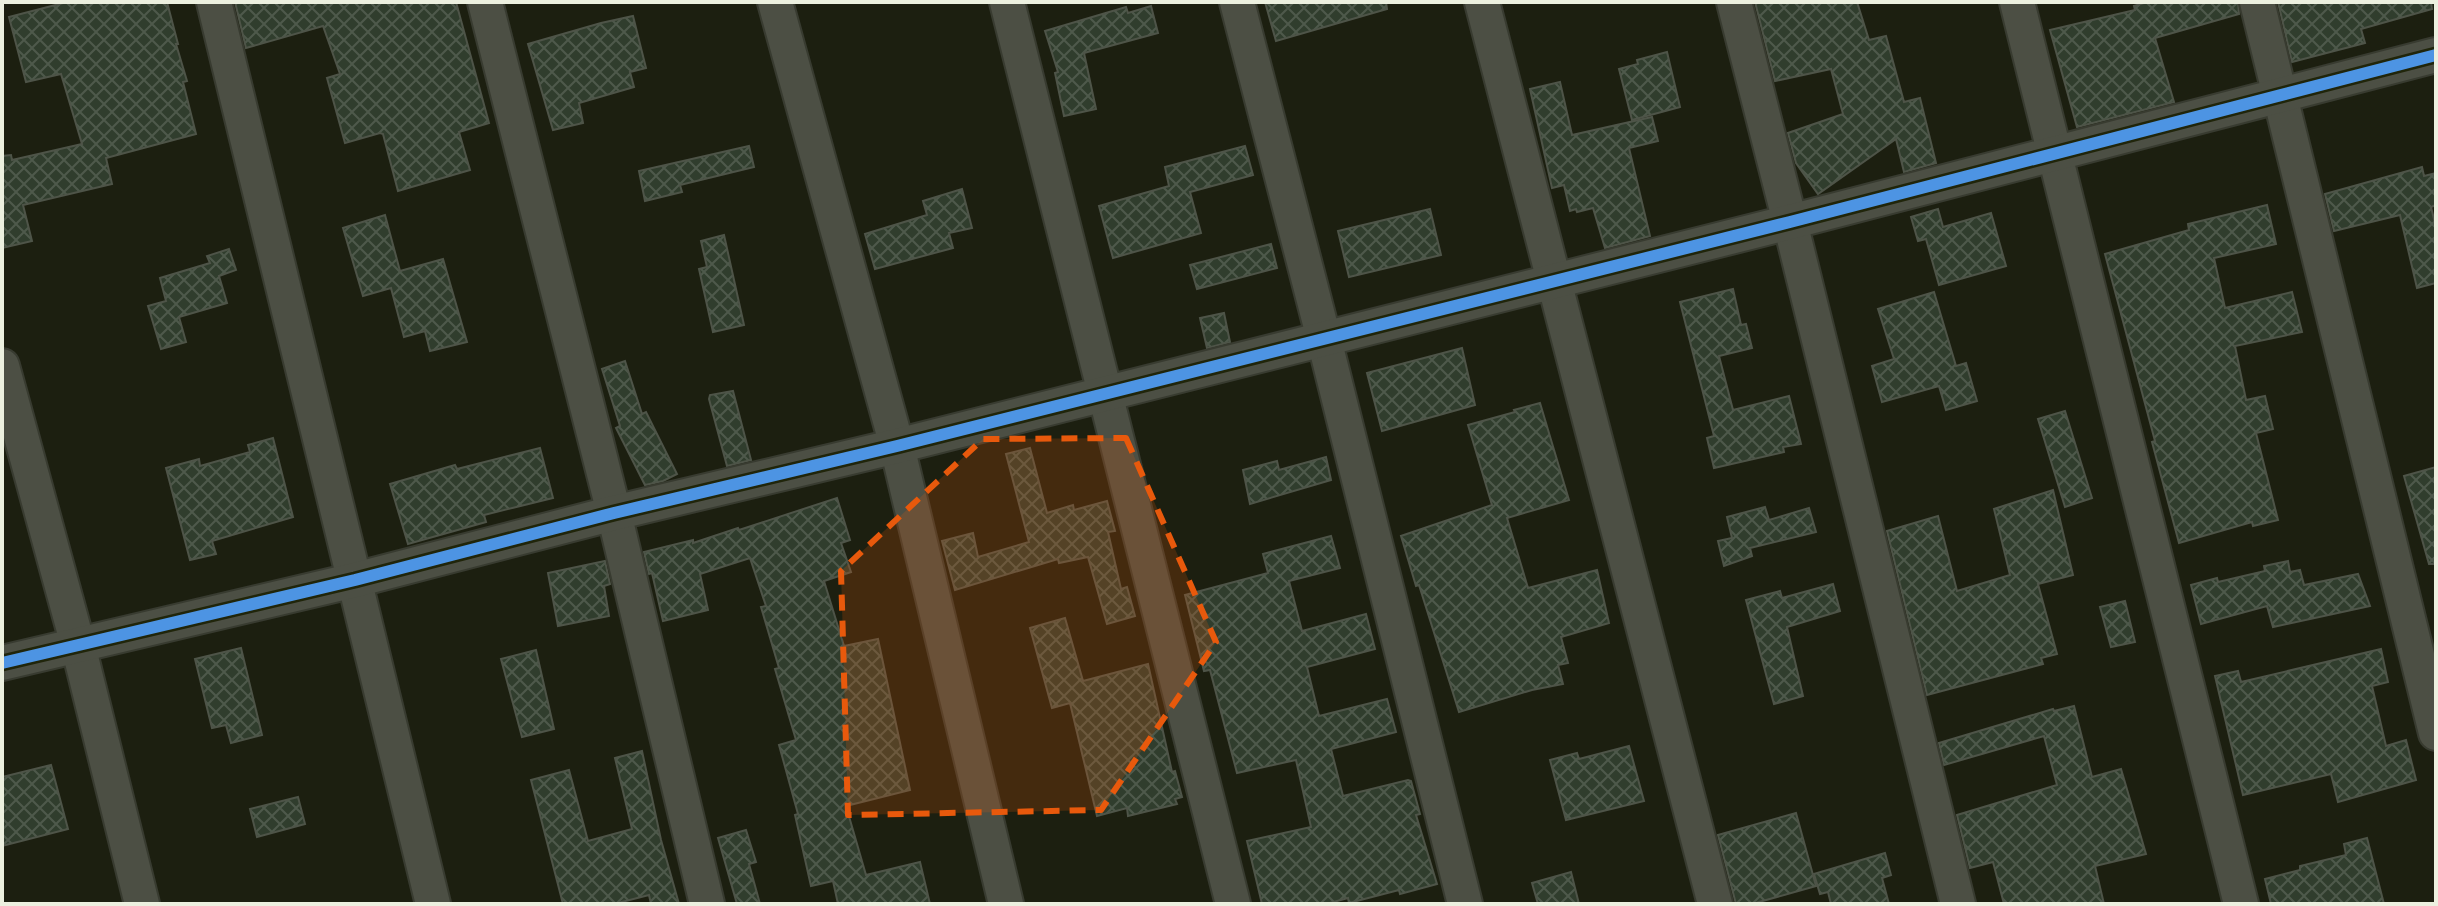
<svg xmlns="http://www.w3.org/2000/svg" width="2438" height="906" viewBox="0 0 2438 906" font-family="'Work Sans',sans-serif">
<defs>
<pattern id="building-cross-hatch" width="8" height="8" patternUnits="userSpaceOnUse" patternTransform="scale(2)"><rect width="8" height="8" fill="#303d2d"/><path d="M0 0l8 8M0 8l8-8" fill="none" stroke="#4e594b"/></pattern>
</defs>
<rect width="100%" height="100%" fill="#1c1f10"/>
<g fill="url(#building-cross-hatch)" stroke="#4e5448" stroke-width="2">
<polygon points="67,2 167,2 178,44 176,44 187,81 183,82 196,134 106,158 112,184 23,205 32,241 2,248 2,156 11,155 12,160 82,144 61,74 26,82 9,17"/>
<polygon points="235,2 456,2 489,123 459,132 470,170 398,191 383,134 380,133 345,143 327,78 340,74 323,26 246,48"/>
<polygon points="1265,2 1386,2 1387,9 1276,41"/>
<polygon points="1755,2 1857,2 1869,40 1886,36 1904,102 1920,98 1936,163 1904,172 1896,139 1818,194 1796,163 1788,133 1843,114 1831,69 1775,81"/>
<polygon points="2147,2 2238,2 2239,14 2155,38 2174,102 2077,127 2050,30 2135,10 2134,6"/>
<polygon points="2278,2 2431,2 2432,9 2361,29 2365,43 2292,62"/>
<polygon points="1151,6 1158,33 1084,53 1096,109 1064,116 1055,73 1058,72 1045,31 1126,7 1128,13"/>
<polygon points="633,16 646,68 630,72 634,87 579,103 583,123 553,130 528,44 601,23"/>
<polygon points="1667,52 1680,107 1632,120 1619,69 1638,64 1637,60"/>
<polygon points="1560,82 1572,135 1652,117 1658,141 1629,148 1650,236 1605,248 1593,208 1577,212 1576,209 1570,211 1564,185 1552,188 1530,89"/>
<polygon points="749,146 754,167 680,185 682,192 645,201 639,171"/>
<polygon points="1245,146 1253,175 1190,192 1201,233 1113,258 1099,206 1169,186 1165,167"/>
<polygon points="2422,167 2424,176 2436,173 2436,205 2431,207 2436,227 2436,283 2417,288 2400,215 2334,231 2325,194"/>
<polygon points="962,189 972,228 949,233 953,248 875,269 865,234 927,215 923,201"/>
<polygon points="2267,205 2276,244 2214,258 2225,308 2292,292 2302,332 2235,346 2246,400 2265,396 2273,429 2256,433 2278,520 2253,526 2252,522 2179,543 2152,442 2155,441 2105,254 2189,230 2188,224"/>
<polygon points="1430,209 1441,255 1349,277 1338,231"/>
<polygon points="1938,209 1943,227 1991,213 2006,266 1939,285 1926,239 1918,241 1911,217"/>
<polygon points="385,215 400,271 443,259 467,342 430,351 425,331 404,337 391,288 363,296 343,228"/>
<polygon points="724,235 744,325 713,332 699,269 707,267 701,241"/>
<polygon points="1271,244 1277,268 1197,289 1190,265"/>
<polygon points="229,249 236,270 219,276 227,303 179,317 186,342 161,349 148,306 166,301 160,278 210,263 207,256"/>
<polygon points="1733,289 1741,325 1746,324 1752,348 1719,356 1733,410 1789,396 1801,444 1783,447 1784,452 1714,468 1707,438 1714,436 1680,302"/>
<polygon points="1934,292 1956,366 1966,363 1977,401 1946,410 1939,386 1882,402 1872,366 1894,359 1878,309"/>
<polygon points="1224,313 1230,342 1207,348 1200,318"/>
<polygon points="1462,348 1475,405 1382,431 1367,373"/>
<polygon points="625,361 642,414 646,412 677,474 663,481 645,485 616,428 620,426 602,369"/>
<polygon points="733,391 751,460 727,466 709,399 710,395"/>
<polygon points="1540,403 1569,500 1507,518 1528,588 1597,570 1609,623 1561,637 1568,663 1558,665 1563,684 1532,690 1459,712 1419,585 1416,586 1401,536 1492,505 1468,425 1515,412 1514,410"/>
<polygon points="2065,411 2092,498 2065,507 2038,419"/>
<polygon points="273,438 293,517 212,541 216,554 190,560 166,468 199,459 200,466 250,452 248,445"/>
<polygon points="540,448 553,498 484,515 486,522 408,544 390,484 455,465 457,469"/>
<polygon points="1030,448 1047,513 1073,505 1074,510 1107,501 1115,531 1108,532 1121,589 1127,587 1135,616 1107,624 1088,557 1059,563 1058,559 955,590 942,541 973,533 978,557 1029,542 1006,454"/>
<polygon points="1326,457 1331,480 1250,504 1243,470 1277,461 1279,470"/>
<polygon points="2436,467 2436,564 2429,564 2404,476"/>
<polygon points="2053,490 2073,575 2038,584 2057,654 2041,658 2043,664 1927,695 1887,531 1938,516 1957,591 2010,575 1994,509"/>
<polygon points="837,498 850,540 841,543 851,572 824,581 844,646 878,639 910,790 846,806 866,875 920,862 930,904 838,904 833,881 811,886 795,815 798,814 779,745 796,740 775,669 779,668 761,607 766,606 750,558 700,574 708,610 663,621 652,573 649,574 644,552 693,540 693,543 738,528 739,530"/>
<polygon points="1765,507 1769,520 1809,508 1816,532 1750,548 1752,556 1724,566 1718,541 1732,538 1727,517"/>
<polygon points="1331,536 1340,568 1289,581 1302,631 1366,614 1375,649 1307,667 1319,716 1387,699 1396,732 1331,749 1343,796 1408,780 1411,781 1420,814 1416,815 1437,884 1400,894 1399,890 1349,903 1348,898 1326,904 1262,904 1247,841 1311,827 1296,760 1237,773 1210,670 1204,671 1185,595 1268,573 1263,554"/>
<polygon points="605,561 610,584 604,586 609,616 558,626 548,573"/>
<polygon points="2288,561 2290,572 2300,570 2304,585 2358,574 2370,606 2273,627 2267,606 2201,624 2191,585 2217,578 2218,582 2265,571 2264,566"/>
<polygon points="1833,584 1840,611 1787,627 1803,696 1774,704 1746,600 1780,591 1782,598"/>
<polygon points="2125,601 2135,642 2111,647 2100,607"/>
<polygon points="1065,618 1083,681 1148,664 1172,772 1175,771 1182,797 1175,799 1177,804 1128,816 1127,808 1097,816 1070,703 1052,708 1030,628"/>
<polygon points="241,648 262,735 231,743 226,725 212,728 195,659"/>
<polygon points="2381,649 2388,682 2372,686 2386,746 2406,740 2416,780 2338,802 2331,774 2243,795 2215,676 2238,671 2241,682"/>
<polygon points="536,650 554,729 522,737 501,659"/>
<polygon points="2074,706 2092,777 2121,769 2146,854 2095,866 2104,904 2004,904 1993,862 1970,868 1957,815 2057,785 2044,736 1944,765 1939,743 2053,709 2054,711"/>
<polygon points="1629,746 1644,801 1566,820 1550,760 1577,753 1579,759"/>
<polygon points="642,751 661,840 679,904 651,904 649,895 614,904 563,904 531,780 569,770 588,841 632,829 615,758"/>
<polygon points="51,765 68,829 2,846 2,777"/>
<polygon points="298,797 305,824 257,837 250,809"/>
<polygon points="1796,813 1816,886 1752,904 1736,904 1718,835"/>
<polygon points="746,830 756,862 749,864 760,904 737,904 718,838"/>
<polygon points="2367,838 2384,904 2271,904 2265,879 2300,870 2300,866 2346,855 2344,844"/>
<polygon points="1885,853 1891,875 1882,878 1889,904 1831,904 1828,892 1820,894 1814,874"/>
<polygon points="1571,872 1579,904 1538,904 1532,883"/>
</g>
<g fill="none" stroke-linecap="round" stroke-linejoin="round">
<g stroke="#383b30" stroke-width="38">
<g id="minor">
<polyline points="214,2 433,904"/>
<polyline points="485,2 614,513 707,904"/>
<polyline points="775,2 897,446 1006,904"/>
<polyline points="1007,2 1233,904"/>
<polyline points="1237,2 1324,339 1465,904"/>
<polyline points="1482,2 1715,904"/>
<polyline points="1734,2 1790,222 1958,904"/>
<polyline points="2017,2 2241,904"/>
<polyline points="2257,2 2436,733"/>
<polyline points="2,366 78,645 142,904"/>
<polyline points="2,663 355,580 614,513 897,446 1790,222 2436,55"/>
</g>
</g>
<use href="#minor" stroke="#4c4f44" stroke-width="34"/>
<g stroke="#20250a" stroke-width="17">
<polyline id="cycleway" points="2,663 355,580 614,513 897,446 1790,222 2436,55"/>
</g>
<use href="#cycleway" stroke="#4d94e3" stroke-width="12"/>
</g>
<path fill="#e8590c" fill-opacity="0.2" stroke="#e8590c" stroke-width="6" stroke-dasharray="16 10" stroke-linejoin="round" d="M1126,438L1216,642L1101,810L848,815L841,571L983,439Z"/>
<rect width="2438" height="906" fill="none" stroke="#ecf0df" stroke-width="8"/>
</svg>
